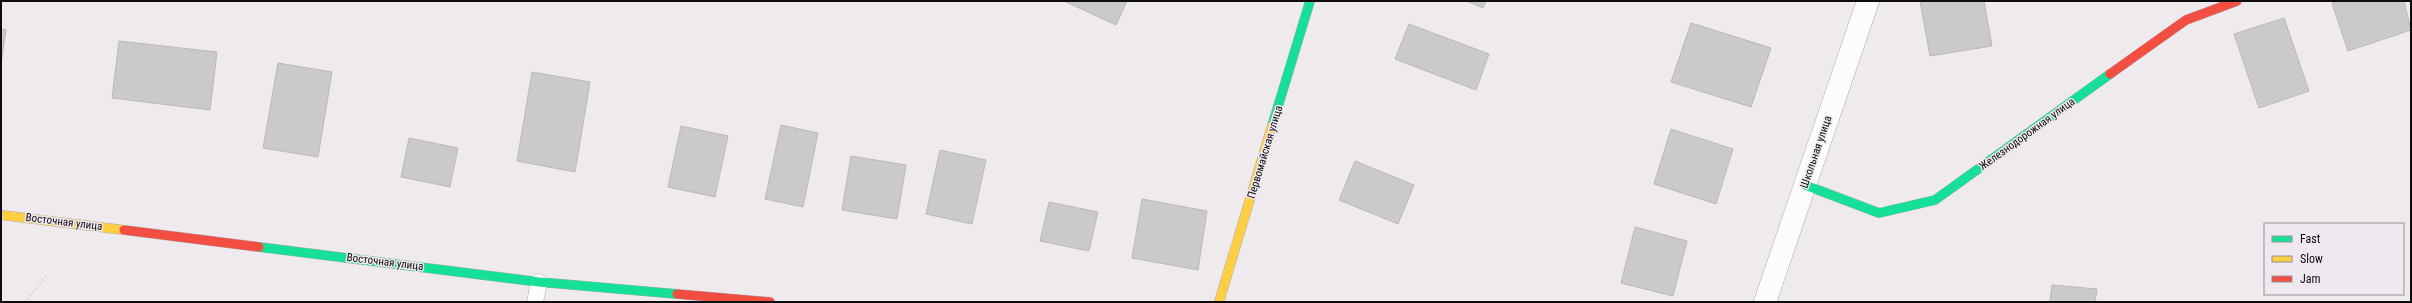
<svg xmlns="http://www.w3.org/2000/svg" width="2412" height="303" viewBox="0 0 2412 303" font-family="'Roboto Condensed',sans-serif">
<rect width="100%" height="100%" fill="#eeeaee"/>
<g fill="#ccc9cc" stroke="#bbb8bb">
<polygon points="1064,1 1127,1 1116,25"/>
<polygon points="1467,1 1486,1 1483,8"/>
<polygon points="1920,1 1984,1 1992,46 1930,56"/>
<polygon points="2338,1 2404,1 2411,30 2348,51 2332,3"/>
<polygon points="2284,18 2309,91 2259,108 2234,34"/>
<polygon points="1691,23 1771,48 1751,107 1671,82"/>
<polygon points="1409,24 1489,54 1476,90 1395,59"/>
<polygon points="1,29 6,30 1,64"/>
<polygon points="119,41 217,52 210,110 112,98"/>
<polygon points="278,63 332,72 318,157 263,148"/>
<polygon points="532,72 590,82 575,172 517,161"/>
<polygon points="781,125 818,133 803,207 765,199"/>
<polygon points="681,126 728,136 715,197 668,187"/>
<polygon points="1671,129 1733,149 1716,204 1654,184"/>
<polygon points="409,138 458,148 450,187 401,177"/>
<polygon points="940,150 986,160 972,224 926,214"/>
<polygon points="851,156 906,165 897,219 842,210"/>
<polygon points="1355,161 1414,185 1398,224 1339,200"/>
<polygon points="1142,199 1207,211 1198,270 1132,258"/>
<polygon points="1049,202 1098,212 1089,251 1040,241"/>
<polygon points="1635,227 1687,241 1673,296 1621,283"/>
<polygon points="2052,285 2097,289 2095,302 2050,302"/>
</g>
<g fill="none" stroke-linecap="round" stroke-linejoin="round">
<g stroke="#aeacae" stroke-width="17">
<polyline id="lane" points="535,302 539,282"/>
</g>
<g stroke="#aeacae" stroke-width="23">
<polyline id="street" points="1765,302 1868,1"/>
</g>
<g stroke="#aeacae" stroke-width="10">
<g id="fast">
<polyline points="1272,126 1310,1"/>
<polyline points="1805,185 1879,213 1935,200 2110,74"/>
<polyline points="259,247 539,282 677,294"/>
</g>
</g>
<g stroke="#aeacae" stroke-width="10">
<g id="slow">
<polyline points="1,215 124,230"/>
<polyline points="1219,302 1272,126"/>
</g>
</g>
<g stroke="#aeacae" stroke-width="10">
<g id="jam">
<polyline points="2110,74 2186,20 2237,1"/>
<polyline points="124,230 259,247"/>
<polyline points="677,294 770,302"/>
</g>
</g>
<polyline stroke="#cecdce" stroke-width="2.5" stroke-dasharray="1 3" stroke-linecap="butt" points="25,302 48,274"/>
<use href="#lane" stroke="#fcfcfc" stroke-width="16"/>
<use href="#street" stroke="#fcfcfc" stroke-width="22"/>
<use href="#fast" stroke="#16e098" stroke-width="9"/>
<use href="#slow" stroke="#ffcf43" stroke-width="9"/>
<use href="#jam" stroke="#f24e42" stroke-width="9"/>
</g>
<g text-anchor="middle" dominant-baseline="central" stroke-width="3" stroke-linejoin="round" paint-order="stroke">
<g font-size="11" fill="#0e0c0e" stroke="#efe9ef">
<text transform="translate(2027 134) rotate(-36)">Железнодорожная улица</text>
<text transform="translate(1265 152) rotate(-73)">Первомайская улица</text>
<text transform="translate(1816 152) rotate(-71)">Школьная улица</text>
<text transform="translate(64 222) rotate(7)">Восточная улица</text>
<text transform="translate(385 262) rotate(7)">Восточная улица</text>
</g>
</g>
<rect width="2412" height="303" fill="none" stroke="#0e0c0e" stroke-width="4"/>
<rect x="2264" y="223" width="140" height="72" fill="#efe9ef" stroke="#959195"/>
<rect x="2272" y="236" width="20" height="6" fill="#16e098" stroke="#959195"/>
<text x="2300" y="243" font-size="12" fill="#0e0c0e">Fast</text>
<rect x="2272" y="256" width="20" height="6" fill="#ffcf43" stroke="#959195"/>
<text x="2300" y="263" font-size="12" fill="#0e0c0e">Slow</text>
<rect x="2272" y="276" width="20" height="6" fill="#f24e42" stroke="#959195"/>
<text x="2300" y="283" font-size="12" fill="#0e0c0e">Jam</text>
</svg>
